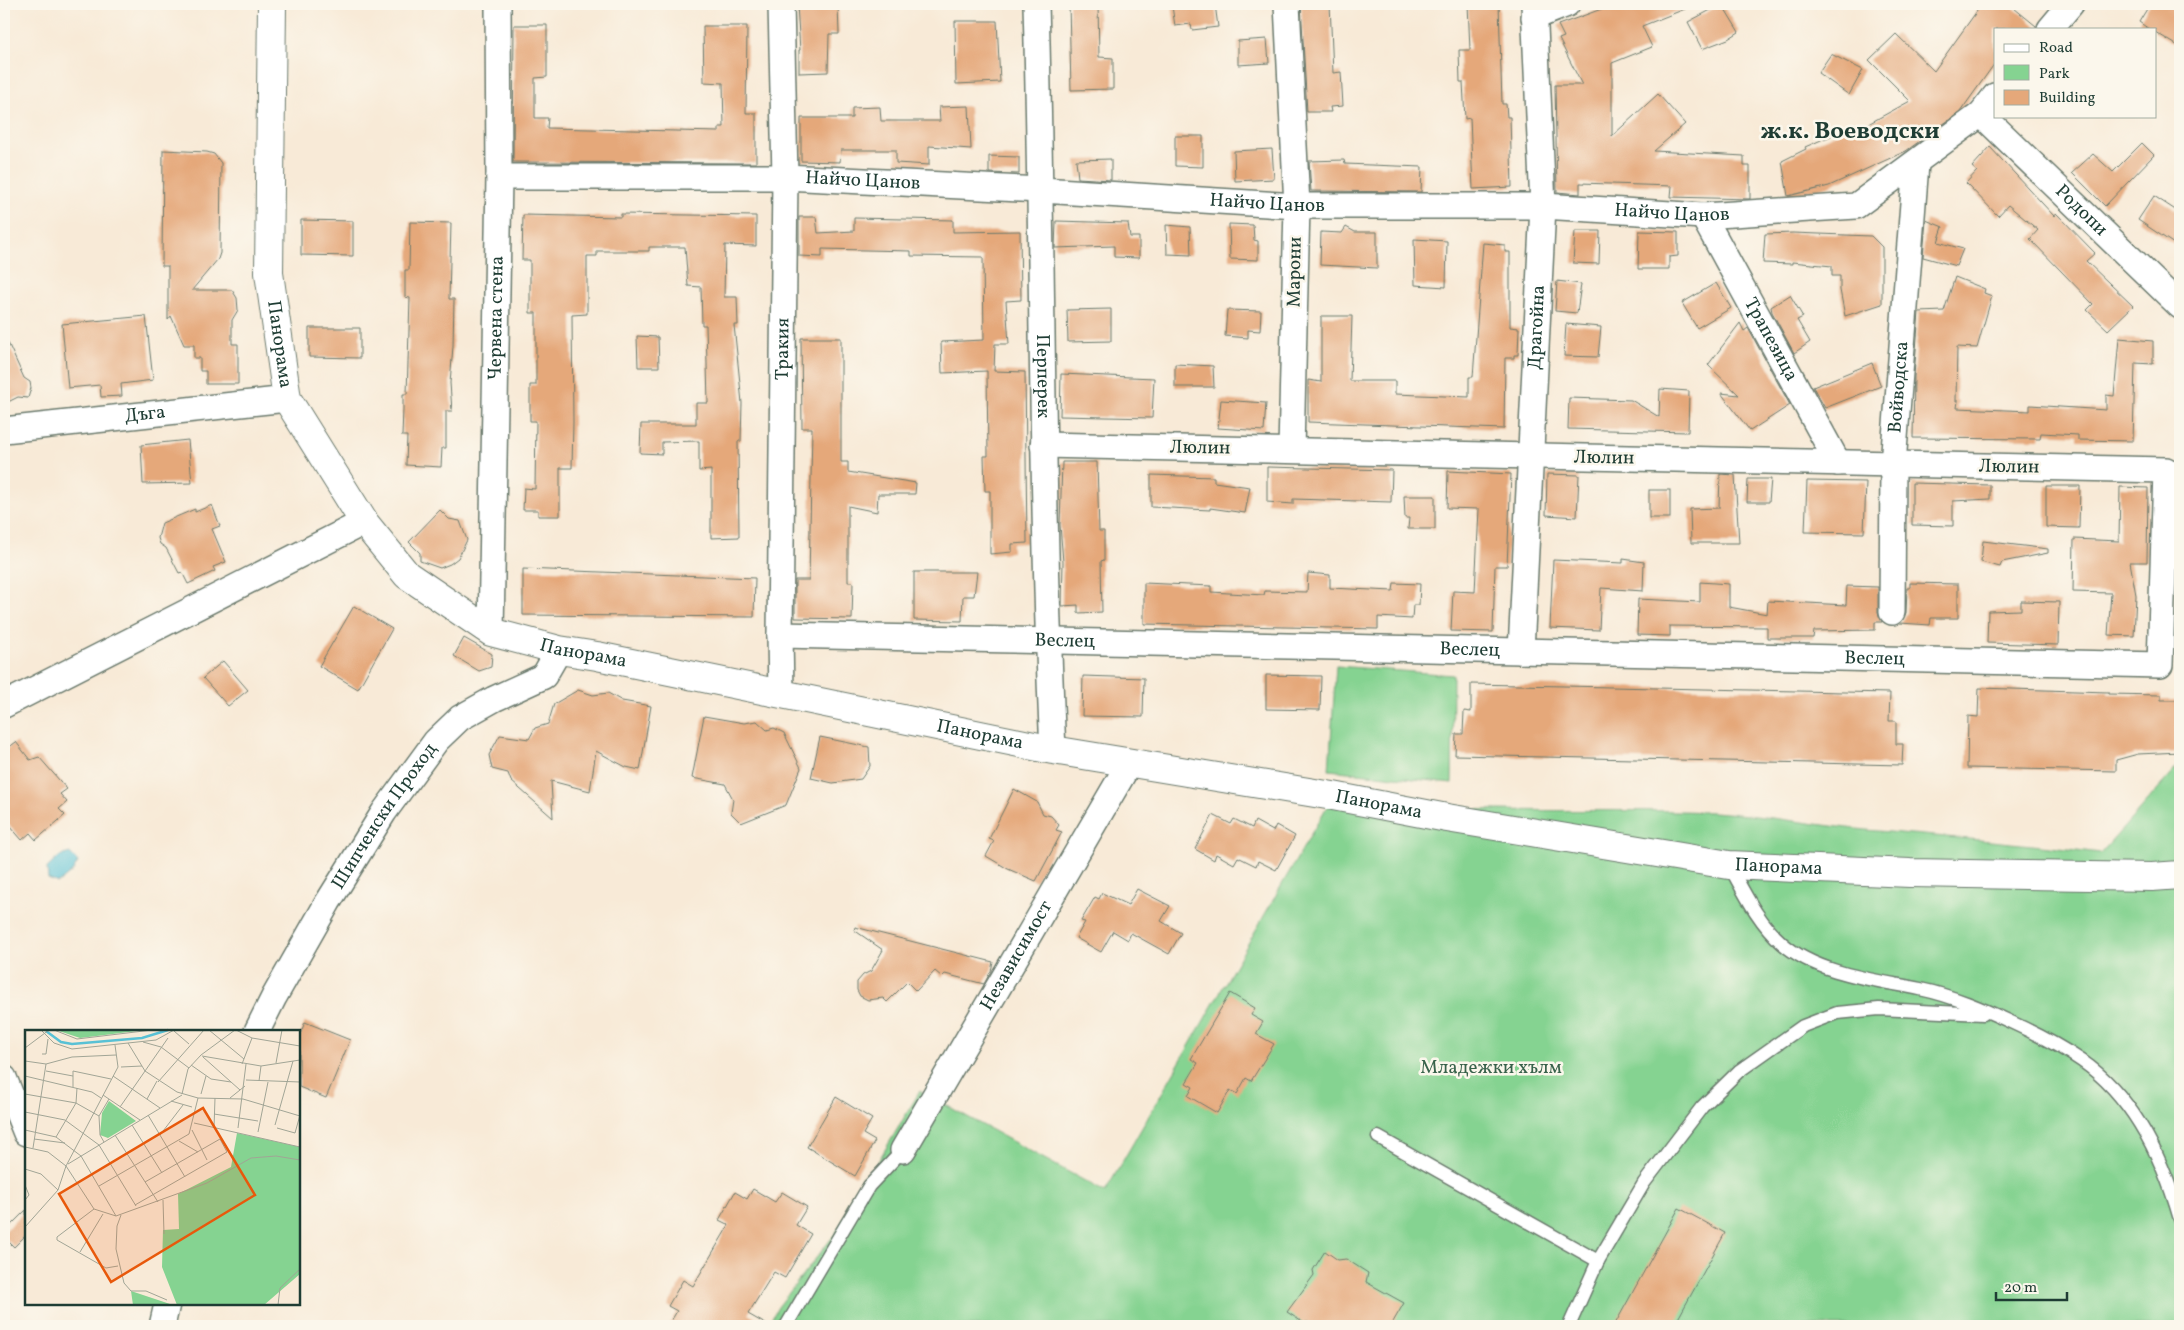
<svg xmlns="http://www.w3.org/2000/svg" width="2184" height="1330" viewBox="0 0 2184 1330" font-family="Vollkorn,serif">
<rect width="100%" height="100%" fill="#fbf7ec"/>
<filter id="ink" filterUnits="userSpaceOnUse"><feTurbulence type="fractalNoise" baseFrequency=".02" numOctaves="2"/><feDisplacementMap in="SourceGraphic" scale="10" xChannelSelector="R" yChannelSelector="G"/><feConvolveMatrix kernelMatrix="1 2 1 2 8 2 1 2 1" color-interpolation-filters="sRGB"/></filter>
<filter id="wash" filterUnits="userSpaceOnUse"><feTurbulence type="fractalNoise" baseFrequency=".0096" numOctaves="4" result="noise"/><feDisplacementMap in="SourceGraphic" scale="20" xChannelSelector="R" yChannelSelector="G"/><feGaussianBlur stdDeviation="1.12" result="paint"/><feColorMatrix in="noise" values="0 0 0 0 0 0 0 0 0 0 0 0 0 0 0 0 0 1.4 0 .05"/><feComposite in="paint" operator="in"/></filter>
<g filter="url(#wash)">
<rect width="100%" height="100%" fill="#f8ead7"/>
<g fill="#85d391" stroke="#528862">
<polygon points="1336,666 1453,675 1452,783 1329,770"/>
<path d="M2180,764V1326H767L778,1307L835,1234L920,1091L1105,1192L1333,796C1458,818 1586,807 1712,812C1763,815 1814,825 1866,830C1944,837 2023,843 2101,853Z"/>
</g>
<polygon fill="#58c1d5" stroke="#3c7f84" points="70,853 78,862 73,871 58,883 48,879 47,868 60,856"/>
<g id="blocks">
<g fill="#e5a87a">
<polygon points="1069,4 1098,4 1099,57 1113,58 1113,89 1071,90"/>
<polygon points="1189,4 1215,4 1218,27 1192,30 1191,24 1175,26 1172,6"/>
<polygon points="1301,4 1330,4 1333,73 1341,72 1343,106 1330,107 1331,112 1307,112"/>
<polygon points="1468,4 1499,4 1502,104 1506,104 1507,117 1510,117 1512,187 1473,189 1470,118 1465,119 1463,82 1460,82 1459,50 1470,50"/>
<polygon points="1615,4 1695,5 1642,26 1652,47 1612,63 1612,136 1658,94 1685,124 1654,151 1744,156 1744,166 1750,166 1750,199 1671,197 1672,186 1580,183 1580,194 1557,192 1555,85 1582,85 1559,39 1564,37 1558,25"/>
<polygon points="1722,4 1739,32 1728,39 1702,49 1688,22"/>
<polygon points="1982,4 2009,4 2036,26 2036,29 1995,29 1995,63 1960,112 1906,151 1829,186 1788,196 1782,161 1806,149 1805,147 1856,125 1859,129 1910,101 1869,60 1896,34 1934,71"/>
<polygon points="2150,4 2180,4 2180,47 2155,32 2155,29 2149,29 2139,22"/>
<polygon points="797,5 838,5 839,34 829,34 828,72 799,73 799,50 800,50"/>
<polygon points="955,21 997,21 1000,82 956,84"/>
<polygon points="514,25 547,25 547,77 535,78 535,118 548,118 547,128 719,132 719,127 724,127 723,83 704,82 703,26 747,26 746,113 756,113 756,163 513,162"/>
<polygon points="1267,39 1269,63 1238,65 1238,41"/>
<polygon points="1831,54 1863,70 1849,95 1818,73"/>
<polygon points="969,106 971,149 929,146 929,165 896,163 896,150 841,150 840,162 801,161 801,118 852,118 852,108 880,107 881,121 940,121 939,107"/>
<polygon points="1175,136 1203,136 1203,167 1175,166"/>
<polygon points="2142,143 2154,155 2105,206 2072,173 2093,154 2113,172"/>
<polygon points="1990,147 2054,216 2056,213 2095,253 2086,261 2133,306 2108,330 2087,310 2093,304 2030,239 2038,230 2008,205 1998,216 1966,183 1977,171 1972,167"/>
<polygon points="1272,149 1274,179 1235,181 1234,151"/>
<polygon points="163,150 207,152 214,154 221,163 220,253 218,259 192,290 232,290 237,298 238,310 232,320 232,344 238,344 238,384 206,384 206,371 200,371 200,358 194,358 194,345 184,345 171,316 168,320 168,266 162,266"/>
<polygon points="989,156 1019,157 1019,174 989,173"/>
<polygon points="1111,159 1111,180 1078,178 1076,160"/>
<polygon points="1344,160 1345,164 1422,167 1421,192 1311,191 1309,161"/>
<polygon points="2154,196 2180,213 2180,248 2138,220"/>
<polygon points="621,214 756,216 756,246 725,245 724,297 737,297 738,325 734,325 742,403 741,441 738,441 739,537 711,538 711,470 699,471 699,441 662,442 662,454 640,453 641,424 696,424 696,403 708,403 706,325 702,325 701,287 688,286 685,247 649,247 649,251 597,251 597,256 587,256 587,314 572,315 573,422 572,468 560,468 560,516 538,516 538,510 523,510 524,488 535,489 536,421 530,421 530,385 536,385 536,313 530,313 530,260 522,260 523,215 621,217"/>
<polygon points="799,217 816,217 818,233 854,231 854,218 953,220 953,232 1020,231 1021,300 1006,301 1009,344 995,344 994,371 1025,372 1027,543 1012,544 1012,552 990,554 990,491 985,491 984,456 988,456 987,371 942,373 941,342 984,340 983,257 911,256 911,251 822,249 822,257 799,256"/>
<polygon points="301,220 353,221 353,256 301,255"/>
<polygon points="1926,220 1943,227 1938,242 1963,249 1956,266 1923,257"/>
<polygon points="1056,221 1128,223 1130,237 1139,237 1139,258 1114,257 1114,246 1055,248"/>
<polygon points="410,222 451,223 449,299 454,299 453,346 450,383 452,411 446,411 446,448 442,448 441,467 406,465 407,436 402,436 403,409 403,394 407,394 410,298 405,297 405,270 409,270"/>
<polygon points="1229,224 1253,225 1254,240 1258,241 1258,260 1230,259"/>
<polygon points="1166,225 1190,227 1191,255 1167,254"/>
<polygon points="1346,227 1355,232 1377,232 1377,268 1320,265 1321,232 1342,233"/>
<polygon points="1575,231 1600,231 1599,264 1573,263"/>
<polygon points="1639,231 1678,232 1678,256 1669,257 1669,269 1638,269"/>
<polygon points="1793,233 1871,236 1882,247 1882,304 1845,316 1840,290 1840,276 1832,276 1832,266 1792,262 1792,264 1763,263 1765,234"/>
<polygon points="1414,239 1447,241 1446,287 1415,285"/>
<polygon points="1483,243 1505,245 1505,252 1510,252 1510,327 1519,328 1518,355 1514,355 1514,358 1505,358 1504,429 1308,422 1308,380 1321,382 1321,316 1352,316 1350,381 1395,381 1395,394 1469,397 1469,377 1473,377"/>
<polygon points="1955,277 1985,289 1984,293 1992,296 1977,348 1957,347 1956,401 1958,401 1957,408 2030,411 2030,405 2106,410 2106,395 2114,396 2119,338 2153,341 2153,364 2135,363 2133,441 2078,440 2078,435 2041,433 2040,439 1913,438 1914,376 1919,312 1944,311"/>
<polygon points="1557,281 1581,284 1577,313 1555,311"/>
<polygon points="1716,283 1731,308 1697,328 1682,303"/>
<polygon points="1790,295 1803,317 1797,320 1810,342 1794,353 1772,312 1771,307"/>
<polygon points="1111,309 1111,341 1068,342 1067,310"/>
<polygon points="1227,310 1261,311 1260,331 1248,330 1248,338 1225,336"/>
<polygon points="146,316 153,380 121,384 122,396 101,397 100,385 68,388 62,324"/>
<polygon points="1740,323 1744,331 1748,328 1790,405 1750,431 1721,393 1739,395 1708,365"/>
<polygon points="1566,324 1601,327 1598,357 1564,356"/>
<polygon points="309,328 360,328 360,358 309,357"/>
<polygon points="4,334 24,378 30,382 31,388 28,398 18,397 4,404"/>
<polygon points="637,336 658,337 659,367 638,367"/>
<polygon points="801,338 841,338 841,462 848,462 848,472 916,483 915,494 878,494 877,512 848,506 848,582 853,582 852,619 795,618 795,580 809,580 812,428 802,428"/>
<polygon points="1872,363 1881,386 1825,408 1813,387"/>
<polygon points="1175,364 1213,366 1214,387 1175,387"/>
<polygon points="1061,374 1154,378 1152,418 1060,416"/>
<polygon points="1660,389 1689,391 1688,432 1568,429 1569,398 1631,400 1659,417"/>
<polygon points="1221,400 1266,403 1264,431 1218,428"/>
<polygon points="188,440 192,483 143,484 141,445"/>
<polygon points="1062,462 1097,462 1099,531 1104,531 1104,560 1101,561 1102,612 1078,613 1078,605 1062,606 1063,562 1060,525"/>
<polygon points="1267,467 1392,470 1391,502 1293,499 1293,504 1267,502"/>
<polygon points="1448,471 1511,474 1507,566 1495,566 1493,632 1451,631 1453,591 1475,592 1479,509 1447,508"/>
<polygon points="1547,474 1579,475 1577,517 1546,515"/>
<polygon points="1720,474 1735,475 1739,543 1691,543 1690,509 1719,508"/>
<polygon points="1151,475 1214,477 1214,482 1250,487 1245,513 1210,508 1210,510 1151,507"/>
<polygon points="1748,479 1771,479 1769,502 1747,502"/>
<polygon points="1807,481 1866,482 1864,533 1805,532"/>
<polygon points="1912,483 1990,485 1990,499 1953,501 1953,526 1912,525"/>
<polygon points="2046,486 2080,486 2079,528 2046,527"/>
<polygon points="2120,487 2148,488 2147,562 2130,562 2136,595 2134,636 2108,635 2111,593 2073,592 2074,539 2119,541"/>
<rect x="1649" y="490" width="21" height="28"/>
<polygon points="1404,496 1435,496 1435,529 1408,529 1409,518 1405,518"/>
<polygon points="212,505 220,526 212,529 226,562 213,567 215,571 188,584 182,572 179,573 166,548 160,544 158,538 162,523 195,509 195,512"/>
<polygon points="440,510 449,519 460,521 467,540 458,558 450,564 440,568 420,561 420,553 409,542"/>
<polygon points="1983,541 2048,549 2048,553 2002,562 2000,567 1981,562"/>
<polygon points="1623,559 1644,562 1643,591 1601,588 1599,630 1550,628 1553,560 1623,563"/>
<polygon points="523,569 755,578 754,617 523,615"/>
<polygon points="914,572 977,572 974,596 963,596 962,621 914,620"/>
<polygon points="1308,573 1330,575 1330,588 1393,591 1394,583 1420,584 1419,605 1413,605 1412,619 1378,617 1378,629 1144,624 1144,583 1211,586 1211,592 1264,595 1265,591 1307,592"/>
<polygon points="1700,582 1729,584 1729,607 1767,614 1768,601 1846,605 1847,586 1878,587 1878,612 1882,622 1875,622 1875,630 1814,631 1813,638 1767,638 1767,627 1670,626 1670,636 1637,635 1638,599 1700,602"/>
<polygon points="1910,583 1958,584 1958,618 1931,618 1930,625 1900,623 1906,613 1907,588 1910,588"/>
<polygon points="2021,601 2059,602 2058,645 1987,643 1988,611 2021,610"/>
<polygon points="354,606 392,629 358,689 319,666"/>
<polygon points="464,638 492,654 491,667 479,671 454,656"/>
<polygon points="223,661 248,690 228,706 203,678"/>
<polygon points="1266,675 1321,676 1320,710 1266,709"/>
<polygon points="1083,676 1144,678 1143,717 1082,716"/>
<polygon points="1471,684 1890,693 1889,721 1896,721 1896,744 1903,744 1902,765 1455,755 1456,734 1463,734 1464,711 1471,712"/>
<polygon points="1979,688 2108,692 2108,694 2161,695 2161,700 2180,700 2180,752 2138,754 2116,760 2116,771 1967,768 1968,716 1978,717"/>
<polygon points="578,690 593,695 608,693 622,701 651,706 640,770 626,767 596,751 590,791 551,781 553,818 511,781 508,773 492,769 489,755 500,735 529,739 535,728 548,724 554,704"/>
<polygon points="704,716 744,723 757,721 767,730 774,728 784,733 801,768 786,805 741,823 731,813 733,799 725,784 692,778"/>
<polygon points="820,737 869,747 870,766 861,779 833,783 811,778"/>
<polygon points="16,742 30,760 39,757 67,789 60,794 67,802 59,809 65,815 36,840 30,833 22,840 4,819 4,751"/>
<polygon points="1014,789 1037,802 1043,814 1051,816 1059,825 1056,830 1062,832 1036,881 1008,869 986,856 994,841 989,839"/>
<polygon points="1213,815 1231,824 1234,819 1252,828 1255,821 1273,831 1276,825 1295,836 1276,870 1258,861 1256,866 1238,857 1234,864 1216,854 1214,860 1195,849"/>
<polygon points="1137,889 1170,906 1161,921 1181,933 1169,954 1131,933 1128,940 1113,931 1101,952 1076,938 1085,922 1081,921 1095,897 1099,899 1102,893 1128,905"/>
<polygon points="855,927 993,962 991,971 984,984 945,974 942,977 935,971 916,991 907,982 887,1002 883,998 868,1000 860,996 857,990 857,982 863,975 871,971 883,950 854,930"/>
<polygon points="1230,993 1255,1008 1251,1015 1263,1022 1256,1034 1274,1044 1251,1081 1246,1078 1237,1094 1230,1090 1217,1113 1188,1096 1193,1087 1186,1083 1198,1063 1191,1059"/>
<polygon points="305,1022 350,1040 326,1098 299,1087 299,1037"/>
<polygon points="836,1097 872,1119 863,1134 875,1141 855,1176 807,1147"/>
<polygon points="753,1189 775,1202 782,1192 807,1207 796,1225 811,1234 785,1278 774,1272 748,1314 769,1326 668,1326 677,1311 668,1306 683,1280 693,1286 713,1252 729,1225 719,1220 735,1192 747,1199"/>
<polygon points="1679,1208 1725,1233 1674,1326 1614,1326"/>
<polygon points="26,1210 26,1235 14,1247 4,1237 4,1232"/>
<polygon points="1325,1251 1338,1260 1346,1259 1368,1273 1366,1282 1404,1303 1393,1322 1387,1326 1314,1326 1307,1322 1304,1323 1287,1312 1314,1275 1313,1270"/>
</g>
</g>
</g>
<g filter="url(#ink)">
<use href="#blocks" fill-opacity="0" stroke="#6b7a6d" stroke-width="1"/>
<g fill="none" stroke-linecap="round" stroke-linejoin="round">
<g stroke="#6b7a6d" stroke-width="15">
<g id="lane">
<path d="M1729,865C1744,892 1758,922 1782,943C1817,974 1876,980 1920,989C1953,996 1983,1009 2013,1023C2037,1034 2060,1046 2082,1061C2135,1098 2163,1159 2180,1219"/>
<polyline points="1378,1137 1598,1261"/>
<polyline points="786,1326 869,1186 903,1150"/>
<polyline points="1569,1326 1598,1261 1644,1183 1702,1107 1739,1071 1803,1026 1837,1013 1879,1009 1983,1014"/>
</g>
</g>
<g stroke="#6b7a6d" stroke-width="28">
<g id="street">
<path id="s1" d="M1036,4C1043,252 1041,501 1053,750"/>
<polyline points="1287,4 1297,206 1291,450"/>
<polyline points="1534,17 1567,4"/>
<polyline points="2050,29 2071,4"/>
<path id="s2" d="M1981,114L2180,306"/>
<path id="s3" d="M499,177H785L1041,190L1297,206H1543L1703,216L1856,206L1981,114L1995,96"/>
<path id="s4" d="M1703,216L1838,463"/>
<path id="s5" d="M4,430L287,399"/>
<path id="s6" d="M1892,612L1893,464L1916,164"/>
<path id="s7" d="M491,632L499,177L498,4"/>
<path id="s8" d="M780,635L2160,665L2166,470L1043,445"/>
<path id="s9" d="M1521,651L1543,206L1534,4"/>
<path id="s10" d="M781,694L780,635L785,177L781,4"/>
<polyline points="4,705 364,522"/>
<path id="s11" d="M257,1031L274,997L328,902L384,812L436,741L460,718L494,699L544,676L559,650"/>
<polyline points="4,1078 26,1133"/>
<path id="s12" d="M903,1150L1130,762"/>
<polyline points="162,1326 167,1304"/>
</g>
</g>
<g stroke="#6b7a6d" stroke-width="30">
<g id="secondary">
<path id="s13" d="M272,4L269,273L287,399L364,522L407,575L491,632L559,650L597,656L1053,750L1333,796L1447,818L1729,865L1910,873L2152,877L2180,875"/>
</g>
</g>
<use href="#lane" stroke="#fff" stroke-width="12"/>
<use href="#street" stroke="#fff" stroke-width="25"/>
<use href="#secondary" stroke="#fff" stroke-width="28"/>
</g>
</g>
<g text-anchor="middle" dominant-baseline="central" stroke-width="5" stroke-linejoin="round" paint-order="stroke">
<g font-size="19" fill="#1f3d34" stroke="#fbf7ec">
<text stroke="none"><textPath href="#s3" startOffset="364">Найчо Цанов</textPath></text>
<text stroke="none"><textPath href="#s3" startOffset="769">Найчо Цанов</textPath></text>
<text stroke="none"><textPath href="#s2" startOffset="139">Родопи</textPath></text>
<text stroke="none"><textPath href="#s3" startOffset="1174">Найчо Цанов</textPath></text>
<text transform="translate(1295 272) rotate(-89)">Марони</text>
<text stroke="none"><textPath href="#s7" startOffset="314">Червена стена</textPath></text>
<text stroke="none"><textPath href="#s9" startOffset="324">Драгойна</textPath></text>
<text stroke="none"><textPath href="#s4" startOffset="141">Трапезица</textPath></text>
<text stroke="none"><textPath href="#s13" startOffset="341">Панорама</textPath></text>
<text stroke="none"><textPath href="#s10" startOffset="345">Тракия</textPath></text>
<text stroke="none"><textPath href="#s1" startOffset="372">Перперек</textPath></text>
<text stroke="none"><textPath href="#s6" startOffset="225">Войводска</textPath></text>
<text stroke="none"><textPath href="#s5" startOffset="142">Дъга</textPath></text>
<text transform="translate(1200 448) rotate(1)">Люлин</text>
<text transform="translate(1604 458) rotate(1)">Люлин</text>
<text transform="translate(2009 467) rotate(1)">Люлин</text>
<text stroke="none"><textPath href="#s8" startOffset="285">Веслец</textPath></text>
<text stroke="none"><textPath href="#s8" startOffset="690">Веслец</textPath></text>
<text stroke="none"><textPath href="#s13" startOffset="806">Панорама</textPath></text>
<text stroke="none"><textPath href="#s8" startOffset="1095">Веслец</textPath></text>
<text stroke="none"><textPath href="#s13" startOffset="1211">Панорама</textPath></text>
<text stroke="none"><textPath href="#s13" startOffset="1616">Панорама</textPath></text>
<text stroke="none"><textPath href="#s11" startOffset="250">Шипченски Проход</textPath></text>
<text stroke="none"><textPath href="#s13" startOffset="2021">Панорама</textPath></text>
<text stroke="none"><textPath href="#s12" startOffset="225">Независимост</textPath></text>
</g>
<g font-size="19" fill="#38624b" stroke="#fbf7ec">
<text x="1491" y="1068">Младежки хълм</text>
</g>
<g font-size="24" font-weight="bold" fill="#1f3d34" stroke="#fbf7ec">
<text x="1850" y="132">ж.к. Воеводски</text>
</g>
</g>
<g transform="translate(25 1030)">
<rect width="275" height="275" fill="#f8ead7"/>
<path d="M31,0H120L55,8ZM84,71L111,91L83,108L75,105L77,83ZM212,103L275,117V244L239,275H152L137,237L138,200L154,199L153,164L206,137ZM106,261L148,275H108Z" fill="#85d391"/>
<path fill="none" stroke="#58c1d5" stroke-width="2.5" d="M21,1L36,12L47,14L117,8L143,0"/>
<path fill="none" stroke="#a1a596" stroke-width="1" d="M16,0L29,13L47,19L131,10L149,0M29,0L52,9L127,0M184,0L219,29M211,0L227,8L275,16M149,1L164,14M118,12L136,17L164,38M103,13L120,41L152,62L173,68L218,69L275,86M0,18L24,0M17,24H21L23,9M177,26L236,36L275,30M178,27L215,60M0,31L21,34L47,27L91,25M251,33L257,0M217,34L227,8M166,35L186,49L206,52M96,37L117,36M21,41L48,46M0,46L67,62L76,68M88,46L135,78M221,50L275,52M234,51L236,36M133,52L179,0M48,57V41L86,49M0,64L51,73L74,86M157,64L163,39L176,25L210,0M176,64L181,46M78,65L115,90M205,68L220,56M122,69L132,51M146,71L167,77M95,77L143,8M0,82L40,90L74,115L111,176M189,84L233,91M123,85L160,147M169,93L275,117M107,95L137,143M250,95L268,31M189,98L190,68M213,98L221,34M252,98L270,103L275,85M0,100L31,107L56,126L91,186M167,100L182,130M233,102L243,52M90,105L133,172M135,105L158,75M31,107L51,73L52,58M9,109L40,113M154,111L173,122M79,112L75,105L74,86L84,69M0,117L23,122L41,136L69,179L91,186L182,153L226,128L251,126L275,130M8,118L21,34M43,134L157,65M0,139L16,144L33,160M0,155L4,165L0,170M74,156L164,104L173,68M138,170L139,204M110,175L202,122L195,109L120,152M69,179L32,207V210L81,238L93,236M96,185L92,196L91,219L99,253L106,261H121L142,270M0,197L33,160L41,136L93,37L90,15M55,222L78,184M253,275L255,258L275,239"/>
<path fill="#e8590c" fill-opacity="0.15" stroke="#e8590c" stroke-width="2.5" d="M178,78L230,165L86,252L34,164Z"/>
<rect width="275" height="275" fill="none" stroke="#1f3d34" stroke-width="2.5"/>
</g>
<rect width="2184" height="1330" fill="none" stroke="#fbf7ec" stroke-width="20"/>
<rect x="1994" y="28" width="162" height="90" fill="#fbf7ec" stroke="#a3ada2"/>
<rect x="2004" y="44" width="25" height="8" fill="#ffffff" stroke="#a3ada2"/>
<text x="2039" y="52" font-size="15" fill="#1f3d34">Road</text>
<rect x="2004" y="65" width="25" height="15" fill="#85d391" stroke="#a3ada2"/>
<text x="2039" y="78" font-size="15" fill="#1f3d34">Park</text>
<rect x="2004" y="90" width="25" height="15" fill="#e5a87a" stroke="#a3ada2"/>
<text x="2039" y="102" font-size="15" fill="#1f3d34">Building</text>
<path d="M1996 1292v8h71v-8" fill="none" stroke="#1f3d34" stroke-width="2.5"/>
<text x="2004" y="1292" font-size="15" fill="#1f3d34" stroke="#fbf7ec" stroke-width="4" paint-order="stroke">20 m</text>
</svg>
